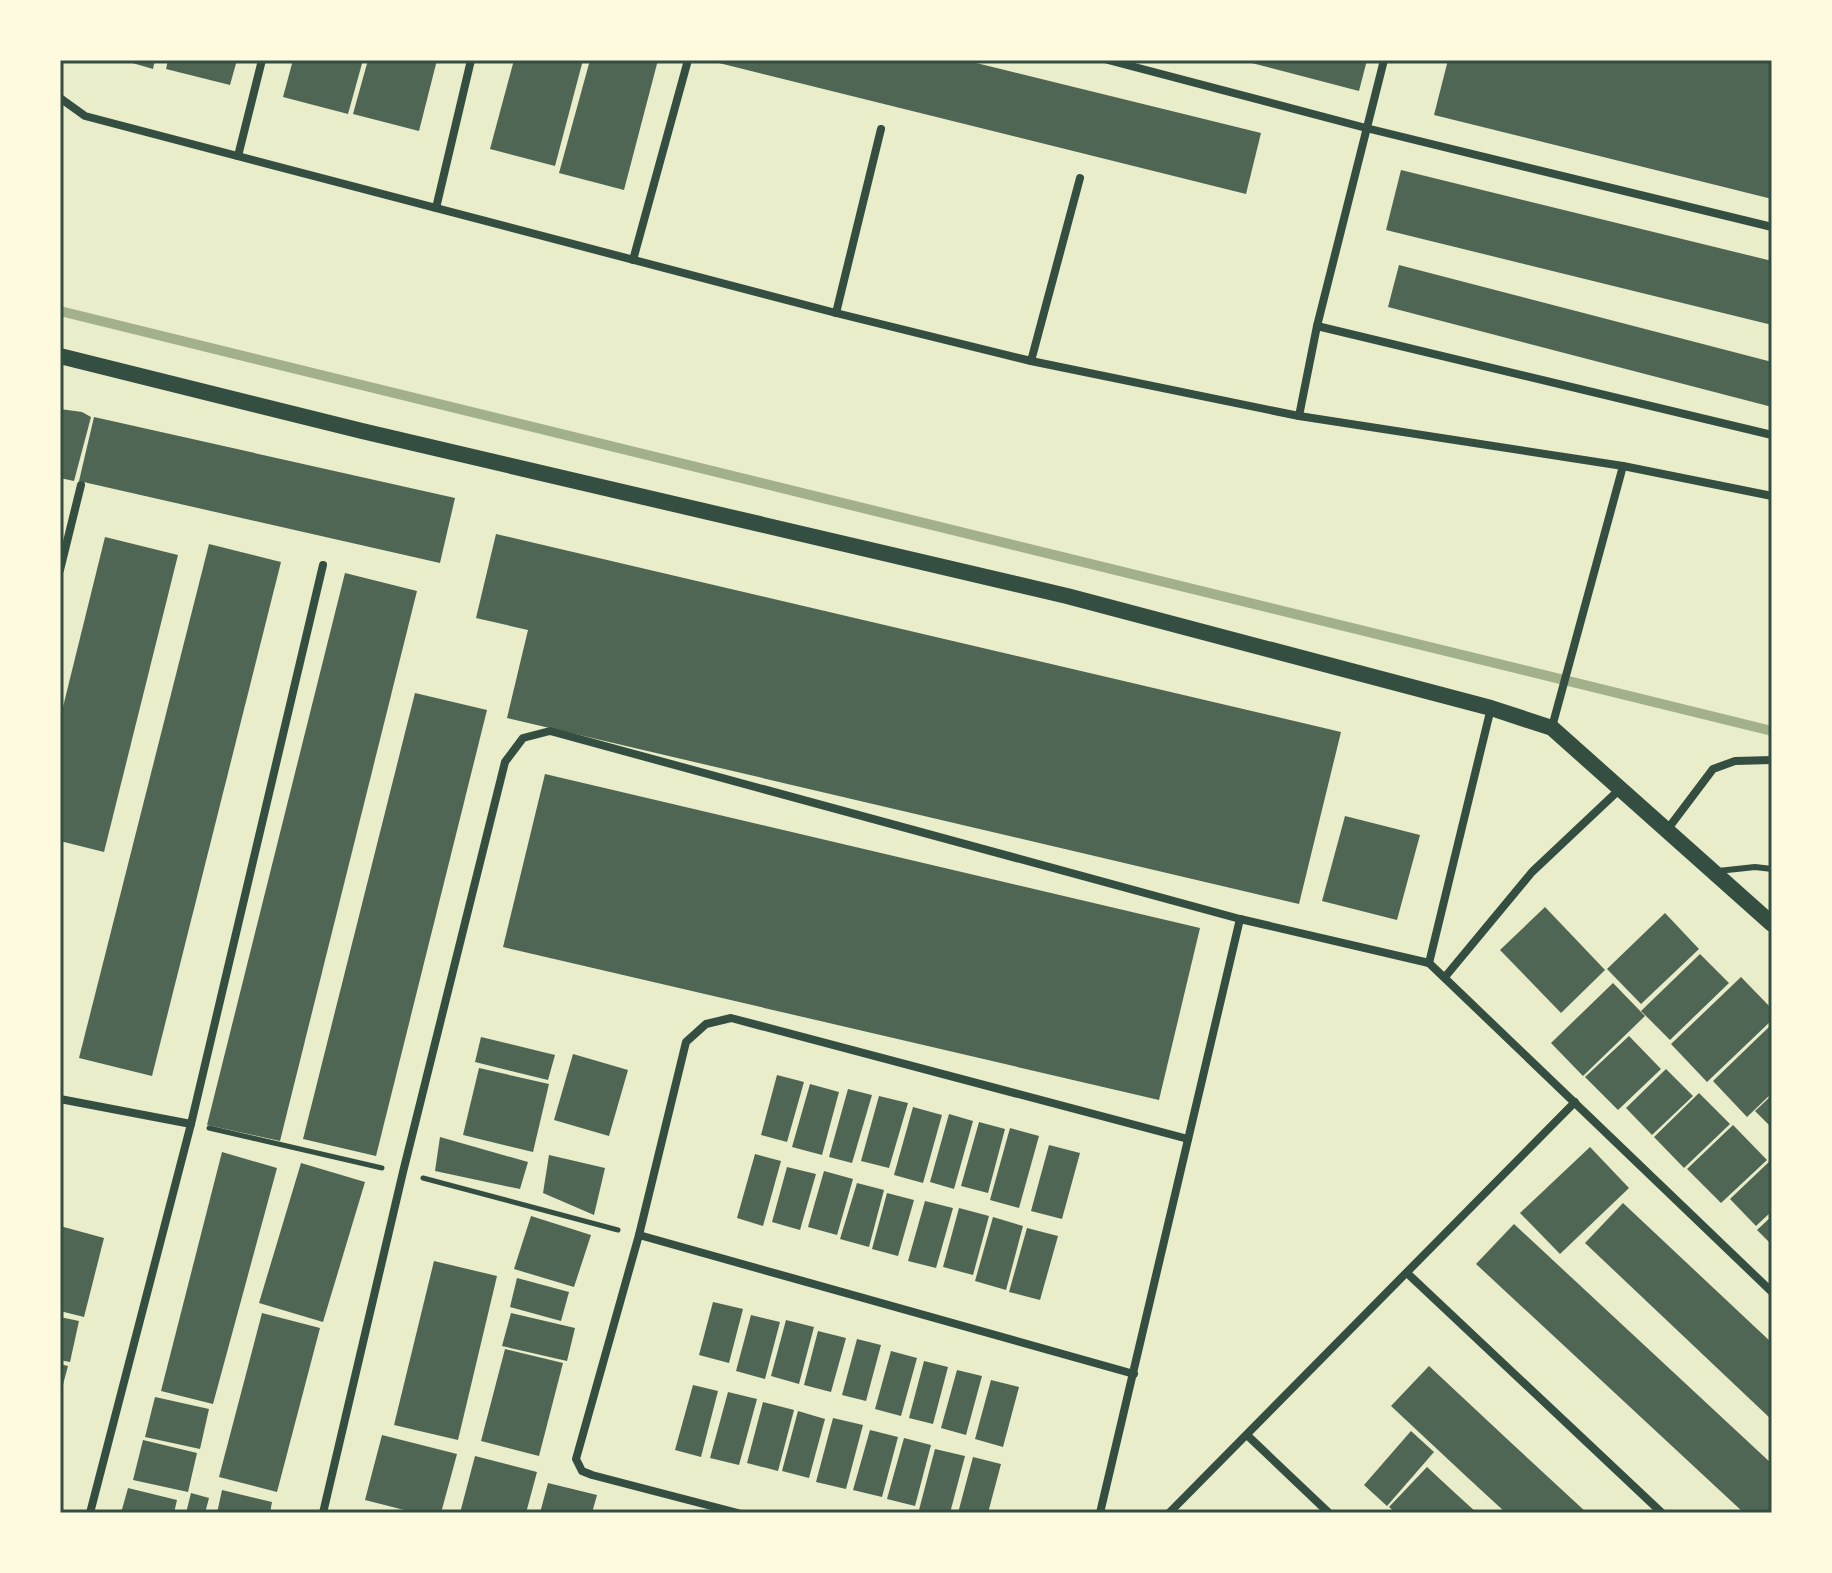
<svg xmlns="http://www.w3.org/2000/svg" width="1832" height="1573" viewBox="0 0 1832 1573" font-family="'IBM Plex Sans',sans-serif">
<rect width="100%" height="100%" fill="#e9edc9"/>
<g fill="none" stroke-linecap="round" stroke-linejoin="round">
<polyline stroke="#a3b18a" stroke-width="10" points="60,311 1772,731"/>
</g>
<g fill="#4f6655">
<polygon points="122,60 155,60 153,69"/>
<polygon points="168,60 237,60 230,85 166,69"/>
<polygon points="293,60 363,60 348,114 283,97"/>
<polygon points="368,60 437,60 419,131 353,114"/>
<polygon points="514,60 583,60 555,166 490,149"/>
<polygon points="590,60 658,60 624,190 559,173"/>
<polygon points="707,60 964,60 1261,133 1246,194"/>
<polygon points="1240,60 1367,60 1359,91"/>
<polygon points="1448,60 1772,60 1772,199 1434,115"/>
<polygon points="1401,170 1772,261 1772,325 1386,230"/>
<polygon points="1399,265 1772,362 1772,407 1388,307"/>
<polygon points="60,409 82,412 91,417 74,481 60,478"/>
<polygon points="94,417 455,498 440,563 79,481"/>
<polygon points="496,534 1341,732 1299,904 507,718 528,630 476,618"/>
<polygon points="105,537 178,555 104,852 60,841 60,719"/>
<polygon points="209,544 281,562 152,1076 79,1058"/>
<polygon points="345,573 417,591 280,1141 207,1125"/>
<polygon points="415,693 487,710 376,1156 303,1139"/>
<polygon points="545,774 1200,928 1159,1100 503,947"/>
<polygon points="1345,816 1420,835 1397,920 1322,901"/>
<polygon points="1545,907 1605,970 1561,1013 1500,950"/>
<polygon points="1665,913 1699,949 1641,1004 1607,969"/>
<polygon points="1700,954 1729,983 1670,1040 1641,1011"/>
<polygon points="1741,977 1772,1009 1772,1020 1707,1082 1671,1044"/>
<polygon points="1613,983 1645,1016 1583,1076 1551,1043"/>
<polygon points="1772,1024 1772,1093 1747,1117 1713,1081"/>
<polygon points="1629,1036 1661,1069 1618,1110 1585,1077"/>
<polygon points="481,1037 555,1055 548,1080 475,1062"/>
<polygon points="573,1054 628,1070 609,1136 554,1120"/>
<polygon points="479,1068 549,1084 533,1152 463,1135"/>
<polygon points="1666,1069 1693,1096 1652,1135 1626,1108"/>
<polygon points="777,1075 804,1082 787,1142 761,1135"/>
<polygon points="810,1084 839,1092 822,1155 792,1147"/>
<polygon points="848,1089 872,1095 852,1163 829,1157"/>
<polygon points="1699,1093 1730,1124 1684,1168 1654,1137"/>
<polygon points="1772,1095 1772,1128 1755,1111"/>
<polygon points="879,1096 908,1103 889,1168 861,1161"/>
<polygon points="913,1107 942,1115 923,1183 894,1175"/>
<polygon points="949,1114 973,1121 954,1189 930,1182"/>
<polygon points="979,1122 1005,1129 988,1193 961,1186"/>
<polygon points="1733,1125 1767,1160 1721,1203 1687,1169"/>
<polygon points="1010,1128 1039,1136 1019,1208 990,1200"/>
<polygon points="440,1137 528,1162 520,1189 435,1171"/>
<polygon points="1049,1145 1080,1153 1062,1219 1031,1211"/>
<polygon points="1590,1147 1629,1188 1560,1254 1520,1213"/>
<polygon points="222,1152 277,1168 213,1404 161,1391"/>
<polygon points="755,1154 781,1161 763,1226 737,1218"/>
<polygon points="549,1155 605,1168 594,1215 543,1193"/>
<polygon points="1772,1159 1772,1211 1756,1226 1730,1199"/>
<polygon points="301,1163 365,1182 323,1322 259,1303"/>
<polygon points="787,1167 816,1174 800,1230 772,1222"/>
<polygon points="824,1171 853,1179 837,1235 808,1227"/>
<polygon points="857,1183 884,1190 869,1247 840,1239"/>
<polygon points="887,1193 914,1200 898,1256 872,1249"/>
<polygon points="925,1201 953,1208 936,1268 908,1261"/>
<polygon points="1623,1203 1772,1343 1772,1420 1585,1243"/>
<polygon points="959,1208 989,1216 973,1275 943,1267"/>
<polygon points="531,1216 591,1235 574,1287 514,1269"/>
<polygon points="1772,1216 1772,1245 1757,1230"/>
<polygon points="993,1217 1023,1226 1006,1290 975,1281"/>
<polygon points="1514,1224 1772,1464 1772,1513 1744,1513 1476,1264"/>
<polygon points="60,1226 104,1238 84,1317 60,1311"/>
<polygon points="1027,1228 1058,1236 1040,1300 1009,1292"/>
<polygon points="434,1261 497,1276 458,1440 394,1425"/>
<polygon points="517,1278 569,1292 561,1321 510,1307"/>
<polygon points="713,1302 743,1309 729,1363 699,1355"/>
<polygon points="262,1313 320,1328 277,1492 219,1477"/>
<polygon points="511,1313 575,1328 567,1361 502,1346"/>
<polygon points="751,1315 780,1322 765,1379 736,1371"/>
<polygon points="60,1317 79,1321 70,1362 60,1360"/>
<polygon points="786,1320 814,1327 799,1384 771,1376"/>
<polygon points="818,1331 846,1338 831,1392 804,1385"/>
<polygon points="857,1339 881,1345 866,1401 842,1395"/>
<polygon points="505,1349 563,1363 539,1456 481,1441"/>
<polygon points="891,1351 917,1358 901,1416 875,1409"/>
<polygon points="924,1361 948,1367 933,1424 909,1418"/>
<polygon points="60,1364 68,1366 61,1392 60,1392"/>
<polygon points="1429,1366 1506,1438 1587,1513 1506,1513 1468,1478 1391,1406"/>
<polygon points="957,1370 982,1376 966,1435 941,1428"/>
<polygon points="991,1380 1019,1387 1003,1447 975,1439"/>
<polygon points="693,1385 718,1391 701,1457 675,1450"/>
<polygon points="728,1392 757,1399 739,1465 710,1458"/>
<polygon points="155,1397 209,1409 200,1449 145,1437"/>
<polygon points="763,1402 794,1410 778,1471 747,1463"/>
<polygon points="798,1411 825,1419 809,1478 782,1471"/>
<polygon points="833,1418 863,1425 846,1489 816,1482"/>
<polygon points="870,1430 898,1437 882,1497 853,1490"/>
<polygon points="1411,1431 1434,1452 1387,1506 1364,1485"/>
<polygon points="382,1435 457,1454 441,1513 416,1513 365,1500"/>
<polygon points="904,1438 931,1445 915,1506 887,1499"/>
<polygon points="143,1440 197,1453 188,1492 133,1480"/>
<polygon points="935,1449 965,1456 950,1513 919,1510"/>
<polygon points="475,1456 537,1472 526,1513 460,1513"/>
<polygon points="973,1457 1001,1464 988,1513 958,1513"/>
<polygon points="1427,1467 1455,1493 1477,1513 1396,1513 1389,1507"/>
<polygon points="548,1483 597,1495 592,1513 540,1513"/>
<polygon points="128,1488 177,1500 174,1513 121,1513"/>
<polygon points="222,1490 272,1502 270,1513 217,1513"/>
<polygon points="191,1493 209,1498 205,1513 186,1513"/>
</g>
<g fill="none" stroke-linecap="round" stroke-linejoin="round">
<g stroke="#344e41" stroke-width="5">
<polyline points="209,1128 382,1168"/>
<polyline points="423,1178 618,1230"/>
</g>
<polyline stroke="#344e41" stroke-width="6" points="1718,871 1755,867 1772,869"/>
<g stroke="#344e41" stroke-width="8">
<polyline points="1108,60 1366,128 1772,227"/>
<polyline points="60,98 85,116 836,313 1031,361 1299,416 1623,466 1772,496"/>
<polyline points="238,156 262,60"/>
<polyline points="436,208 471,60"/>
<polyline points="633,260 688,60"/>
<polyline points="836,313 881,129"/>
<polyline points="1317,326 1772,435"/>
<polyline points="1031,361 1080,178"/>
<polyline points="1299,416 1317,326 1384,60"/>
<polyline points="60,570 81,485"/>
<polyline points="1552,727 1623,466"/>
<polyline points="1667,830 1713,769 1735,761 1772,760"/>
<polyline points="1429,963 1491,708"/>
<polyline points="1445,977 1532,872 1620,789"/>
<polyline points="60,1099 191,1124"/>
<polyline points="639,1235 1134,1374"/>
<polyline points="1407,1273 1662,1513"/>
<polyline points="1248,1436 1329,1513"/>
<polyline points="90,1513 191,1124 323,565"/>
<polyline points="323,1513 403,1172 505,762 523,738 550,731 1240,919 1429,963 1772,1292"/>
<polyline points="738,1513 592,1475 582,1471 576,1459 639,1235 686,1042 706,1024 731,1018 1188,1139"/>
<polyline points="1100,1513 1240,919"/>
<polyline points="1169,1513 1575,1102"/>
</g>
<polyline stroke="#344e41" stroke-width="16" points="60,356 362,431 1067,596 1491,708 1552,728 1772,924"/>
</g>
<rect width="1832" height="1573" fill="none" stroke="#fefae0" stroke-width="124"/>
<rect x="62" y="62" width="1708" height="1449" fill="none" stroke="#344e41" stroke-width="3"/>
</svg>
